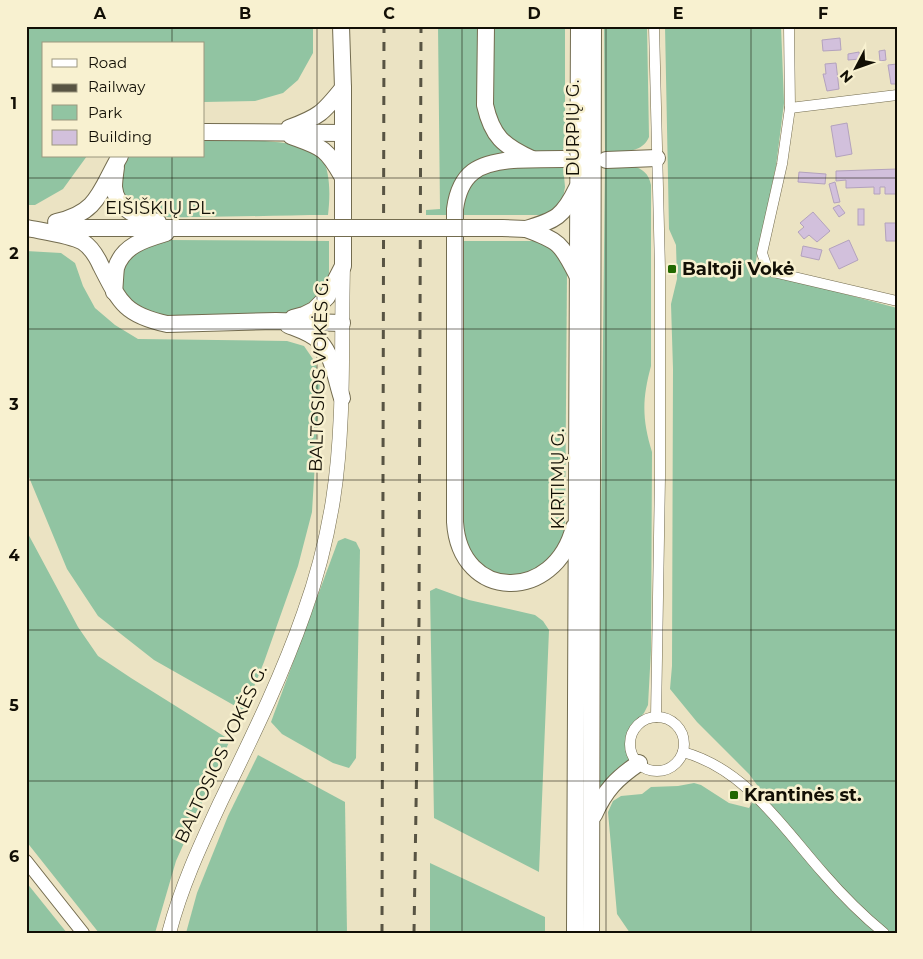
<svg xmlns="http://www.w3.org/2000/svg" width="923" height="959" viewBox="0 0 923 959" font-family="Montserrat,sans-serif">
<rect width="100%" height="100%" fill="#ebe3c3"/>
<g fill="#91c4a2">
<polygon points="26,26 313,26 313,53 298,80 283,93 255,101 204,102 204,44 44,44 44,156 87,156 63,189 35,205 26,205"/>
<polygon points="438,26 481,26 481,111 504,151 504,154 492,156 449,215 426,215 426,210 440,209"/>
<polygon points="490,26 565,26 565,133 563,151 532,151 509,143 491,109"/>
<path d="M604,26H647L649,137C641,155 621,151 605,151Z"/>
<polygon points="665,26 781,26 784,103 776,166 756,260 760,268 767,273 897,308 897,933 630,933 617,914 608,812 613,801 621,796 642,794 651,787 678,786 694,783 701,785 729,803 749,808 760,789 749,774 697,722 670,689 672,666 673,369 671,304 677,279 676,245 669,229"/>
<path d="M204,139C228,140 309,137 322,158C331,173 330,198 328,215C284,215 239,217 195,217C181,217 162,219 149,214C123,204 113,181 128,156H204Z"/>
<path d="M605,164C623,165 647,162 651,185V366C642,399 642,419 652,452L651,650L648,705L644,713L627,732L626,746L629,761L600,788L598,785Z"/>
<polygon points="563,165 565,187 563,198 560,205 546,215 460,215 464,190 486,169"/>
<polygon points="167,240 329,241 329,273 327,285 312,303 288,313 264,315 165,315 154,314 135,305 121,288 122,268 132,252"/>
<polygon points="461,241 545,241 551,244 567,272 565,534 553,559 521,577 489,573 463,544"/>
<polygon points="26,251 61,253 75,263 83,286 95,308 115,325 138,339 287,341 304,346 315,362 320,379 312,512 298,566 264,662 244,711 154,660 98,616 67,569 26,470"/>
<polygon points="26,530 78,627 98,656 131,678 230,740 176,861 155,933 99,933 26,841"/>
<polygon points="345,538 356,542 360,550 356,758 349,768 333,763 282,734 271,722 338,541"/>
<polygon points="436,588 469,600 535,615 543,621 549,630 539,872 434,818 430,591"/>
<polygon points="258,755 345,802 347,933 186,933 197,893 228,816"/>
<polygon points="430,863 545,917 545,933 430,933"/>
<polygon points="26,882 67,933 26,933"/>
</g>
<g fill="#d2c0dc" stroke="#b3a2bd">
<polygon points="840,38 841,50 823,51 822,40"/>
<polygon points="885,50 886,60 880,61 879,51"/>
<polygon points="859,52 860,59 848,60 848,54"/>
<polygon points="836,63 839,89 827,91 823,74 826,74 825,64"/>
<polygon points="897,64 897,84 891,84 888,65"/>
<polygon points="847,123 852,154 836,157 831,126"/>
<polygon points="897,169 897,194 885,194 885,187 880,187 880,194 874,194 874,187 846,188 846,180 836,181 836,171"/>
<polygon points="799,172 826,174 825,184 798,182"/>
<polygon points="835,182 840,202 834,203 829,184"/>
<polygon points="839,205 845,213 839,217 833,208"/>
<rect x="858" y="209" width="6" height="16"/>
<polygon points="813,212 830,231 817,242 809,235 804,239 798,232 804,227 800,223"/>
<polygon points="885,223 897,223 897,241 886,241"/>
<polygon points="849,240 858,260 839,269 829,249"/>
<polygon points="803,246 822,250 819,260 801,256"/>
</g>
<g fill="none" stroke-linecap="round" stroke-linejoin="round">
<g stroke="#736c4f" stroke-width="11">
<g id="minor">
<polyline points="654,26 660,269 660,477 656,717"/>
<polyline points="789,26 790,108 782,164 762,253 766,265 773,272 897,301"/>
<polyline points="790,108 897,95"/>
<circle cx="657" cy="744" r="27"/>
<path d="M683,752C746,769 783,828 824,874C843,896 862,915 884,933"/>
</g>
</g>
<g stroke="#736c4f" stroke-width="14">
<polyline id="tertiary" points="26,861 83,933"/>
</g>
<g stroke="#736c4f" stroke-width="15">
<path id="secondary" d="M169,933C181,887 200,846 220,803C250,741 281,679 304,613C317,577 327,538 333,500C345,423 341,344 343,266"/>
</g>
<g stroke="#736c4f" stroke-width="18">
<g id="primary">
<path d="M289,128C319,117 323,113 343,88"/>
<polyline points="204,132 343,133"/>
<path d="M291,136C321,147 326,147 342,176"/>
<path d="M116,167C115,174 114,181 114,187C116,210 139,218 158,222"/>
<path d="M56,222C99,213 100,190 120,156"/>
<path d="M27,228C41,231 72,235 83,242C92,248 97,257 101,266C120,303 125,315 167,324L276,321L342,323"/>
<polyline points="59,228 294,228"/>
<polyline points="502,228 526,229"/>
<path d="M114,292C115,284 115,275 116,268C123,245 146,239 166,233"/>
<polyline points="293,318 304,315 314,310 327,297 343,266 343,88 341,26"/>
<path d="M288,325C298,329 312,333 320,342C333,356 336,380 342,398"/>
</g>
</g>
<g stroke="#736c4f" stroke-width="18">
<g id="trunk">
<path d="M486,26L485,105C492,136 503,146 532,159"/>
<path d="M563,159C546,159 530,159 513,160C479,163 460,172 455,209V522C460,602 555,603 574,527"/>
<polyline points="606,160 657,158"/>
<path d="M526,229C559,241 561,243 577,275"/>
<path d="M526,229C556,220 563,217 577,188"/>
<path d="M594,815C605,790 617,778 639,763"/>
<polyline points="575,933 579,26"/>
<polyline points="591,933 593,26"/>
</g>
</g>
<use href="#minor" stroke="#fff" stroke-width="10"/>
<use href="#tertiary" stroke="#fff" stroke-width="12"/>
<use href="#secondary" stroke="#fff" stroke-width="14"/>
<use href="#primary" stroke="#fff" stroke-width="16"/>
<use href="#trunk" stroke="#fff" stroke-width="16"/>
<g stroke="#585443" stroke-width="3" stroke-dasharray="9 9" stroke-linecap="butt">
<polyline points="382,933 384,26"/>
<polyline points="414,933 419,621 421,26"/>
</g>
<g stroke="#736c4f" stroke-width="18" stroke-linecap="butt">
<polyline id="primary-bridge" points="294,228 502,228"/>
</g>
<use href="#primary-bridge" stroke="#fff" stroke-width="16"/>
</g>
<path fill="none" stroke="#120f05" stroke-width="1" stroke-opacity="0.55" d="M172,26V44M317,26V933M462,26V933M606,26V933M751,26V933M172,156V933M26,178H897M26,329H897M26,480H897M26,630H897M26,781H897"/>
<g fill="#226800" stroke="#f8f1d0" stroke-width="2">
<rect x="667" y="264" width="10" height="10" rx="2.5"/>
<rect x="729" y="790" width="10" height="10" rx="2.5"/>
</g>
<g text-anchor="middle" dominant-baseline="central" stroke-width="5" stroke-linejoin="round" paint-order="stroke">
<g font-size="18" fill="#120f05" stroke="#f8f1d0">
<text transform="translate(573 128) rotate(-90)">DURPIŲ G.</text>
<text x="160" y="208">EIŠIŠKIŲ PL.</text>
<text transform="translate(319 375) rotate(-88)">BALTOSIOS VOKĖS G.</text>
<text transform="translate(558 479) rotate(-90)">KIRTIMŲ G.</text>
<text transform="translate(221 754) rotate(-65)">BALTOSIOS VOKĖS G.</text>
</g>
<g font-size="18" font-weight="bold" fill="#120f05" stroke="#f8f1d0" text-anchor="start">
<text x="682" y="269">Baltoji Vokė</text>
<text x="744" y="795">Krantinės st.</text>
</g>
</g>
<rect width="923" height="959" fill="none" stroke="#f8f1d0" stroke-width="55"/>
<rect x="42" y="42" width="162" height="115" fill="#f8f1d0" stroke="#9c977f"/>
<rect x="52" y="59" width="25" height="8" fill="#ffffff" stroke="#9c977f"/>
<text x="88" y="68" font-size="15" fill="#120f05">Road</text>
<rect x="52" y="84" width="25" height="8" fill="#585443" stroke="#9c977f"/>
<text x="88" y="92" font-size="15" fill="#120f05">Railway</text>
<rect x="52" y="105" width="25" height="15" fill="#91c4a2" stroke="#9c977f"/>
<text x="88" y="118" font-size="15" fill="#120f05">Park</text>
<rect x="52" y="130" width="25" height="15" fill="#d2c0dc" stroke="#9c977f"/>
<text x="88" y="142" font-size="15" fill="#120f05">Building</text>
<g transform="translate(856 68) rotate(229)" stroke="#f8f1d0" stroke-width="4" paint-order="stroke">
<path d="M0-4L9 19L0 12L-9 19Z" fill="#120f05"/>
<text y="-8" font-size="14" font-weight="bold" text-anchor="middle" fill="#120f05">N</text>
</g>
<rect x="28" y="28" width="868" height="904" fill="none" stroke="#120f05" stroke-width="2"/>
<g font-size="16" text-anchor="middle" font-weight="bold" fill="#120f05">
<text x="100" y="19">A</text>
<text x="245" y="19">B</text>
<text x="389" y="19">C</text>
<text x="534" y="19">D</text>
<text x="678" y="19">E</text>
<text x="823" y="19">F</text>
<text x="14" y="109">1</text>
<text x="14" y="259">2</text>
<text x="14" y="410">3</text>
<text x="14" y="561">4</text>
<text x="14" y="711">5</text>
<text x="14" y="862">6</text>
</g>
</svg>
